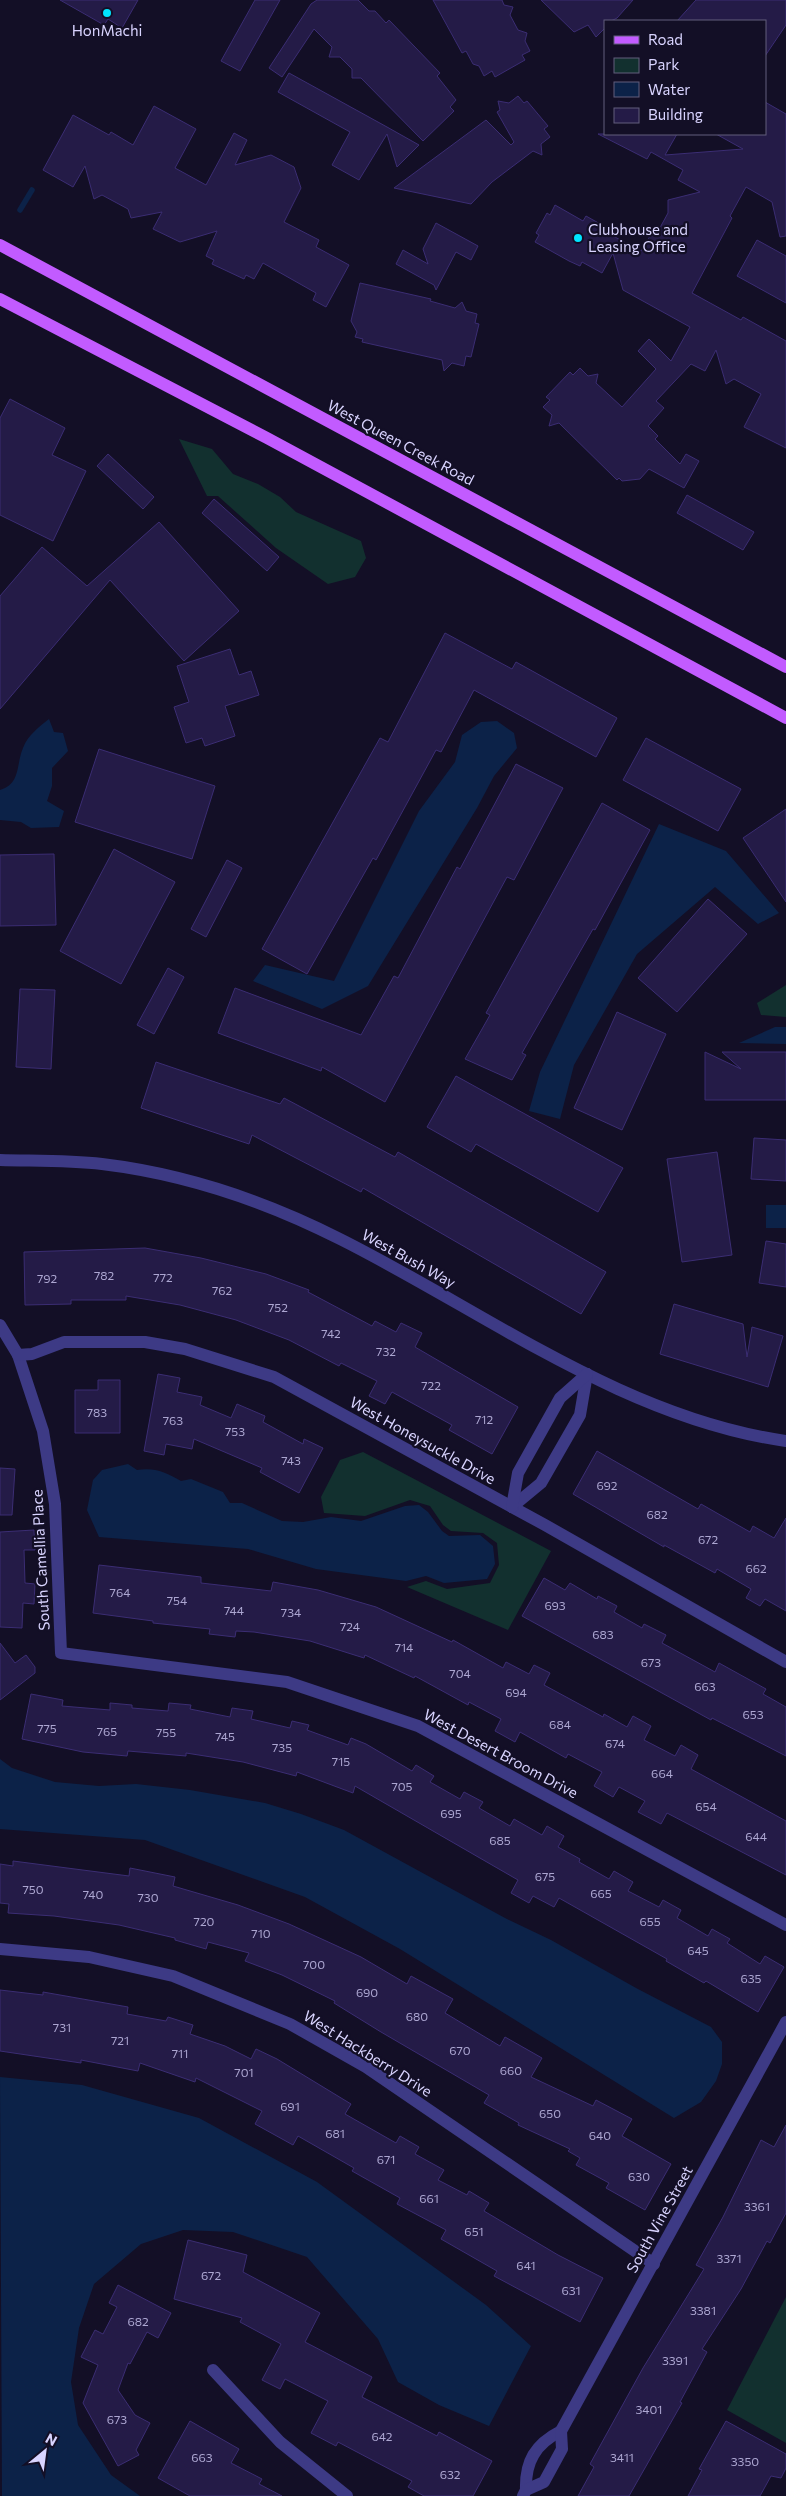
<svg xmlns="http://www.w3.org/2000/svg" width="786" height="2496" viewBox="0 0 786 2496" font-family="Commissioner,sans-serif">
<rect width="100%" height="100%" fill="#130f26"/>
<g fill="#12302f">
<polygon points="179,439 212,449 233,474 258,484 280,497 296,512 361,541 366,558 355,577 328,584 276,548 218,496 207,496"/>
<polygon points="786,985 786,1017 761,1015 757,1003"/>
<polygon points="363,1452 551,1551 508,1630 407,1587 426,1581 447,1589 490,1583 499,1565 497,1543 483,1533 451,1531 443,1525 430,1506 410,1500 365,1516 324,1513 321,1497 340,1460"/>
<polygon points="786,2297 786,2443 727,2410"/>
</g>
<g fill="#0c2248">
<path d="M49,719L54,732L63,733L68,751L52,768V786L47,801L64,811L59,827L31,828L21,822L0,820V790C21,784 16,764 23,748C28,735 39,727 49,719Z"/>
<polygon points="497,721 514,733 517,748 494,776 477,808 368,986 322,1009 253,981 265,965 334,981 419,811 455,762 462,735 481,722"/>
<polygon points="659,824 726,851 779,913 758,924 715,887 637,954 574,1065 560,1119 529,1111 540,1072"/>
<polygon points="775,1027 786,1027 786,1044 739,1043"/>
<rect x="766" y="1205" width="20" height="23"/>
<path d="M128,1464L137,1470C154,1467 166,1472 181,1481L191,1479L223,1492L230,1503H242L282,1521L303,1522L331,1517L361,1521L405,1506L419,1505L428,1512L442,1531L449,1536L480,1535L493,1546L495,1564L487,1579L444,1583L426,1576L406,1581L316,1569L248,1549L99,1537L87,1510L93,1480L102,1470Z"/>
<polygon points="0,1759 12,1768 55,1782 99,1786 136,1784 190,1790 265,1803 301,1814 344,1830 505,1918 551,1940 636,1988 711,2027 722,2042 722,2064 716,2081 701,2102 674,2118 400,1949 305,1897 145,1840 0,1829"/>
<polygon points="0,2077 82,2085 199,2118 317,2182 486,2305 531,2346 489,2426 439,2405 398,2382 378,2339 307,2257 233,2232 183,2230 141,2244 94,2284 79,2328 71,2382 78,2425 111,2475 140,2496 2,2496"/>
</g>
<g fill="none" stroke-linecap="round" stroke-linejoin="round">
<polyline stroke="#0c2248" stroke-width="5.5" points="20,210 32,190"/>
</g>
<g fill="#241b47" stroke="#3b2d73">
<polygon points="60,0 138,0 122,28 108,19 104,25"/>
<polygon points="255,0 280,0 240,71 221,61"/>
<polygon points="317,0 358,0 369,11 375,11 386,23 389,20 440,73 437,76 456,100 450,107 454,111 423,141 361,78 352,78 352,69 340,57 329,57 332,47 314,29 282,77 269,68 311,4"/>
<polygon points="433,0 502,0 504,5 513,7 510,15 518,30 527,33 525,41 530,51 522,55 525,60 495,77 492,71 484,76 479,66 473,64 466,51 462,53"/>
<polygon points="541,0 633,0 617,18 611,21 605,21 605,28 596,37 588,25 574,32"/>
<polygon points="696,0 786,0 786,25 765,56 765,21 677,21"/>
<polygon points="289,73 387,127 419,145 397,167 387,134 359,180 332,165 350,132 278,92"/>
<polygon points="518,96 524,103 527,101 548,126 544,129 550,137 541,144 542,155 533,151 492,182 471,204 394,188 486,120 511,145 514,142 497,112 500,110 498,101 509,103"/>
<polygon points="765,102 786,114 786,236 780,237 772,202 746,187 730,216 732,218 692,293 741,320 743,317 786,341 786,448 744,427 761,394 734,379 726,384 716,350 705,371 691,364 656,401 664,408 648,426 658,436 655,439 680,464 686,454 699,461 684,488 649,469 640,479 622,481 619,478 617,480 559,423 549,426 552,415 543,407 550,400 546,397 570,372 573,375 580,368 588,376 598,374 596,383 622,407 656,369 638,351 649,339 671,361 690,327 623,290 613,253 602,273 582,262 580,266 569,261 535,242 539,235 536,233 547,213 550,215 555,205 583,221 586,216 602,225 600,229 641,251 650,236 656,235 668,213 668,200 700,192 678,180 683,170 651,152 647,159 598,134 677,134 665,155 743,149 716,134 765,134"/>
<polygon points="154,106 196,129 175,168 206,185 234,133 247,140 235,165 271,155 294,167 301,188 284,222 319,240 316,247 349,265 326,307 313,300 316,293 263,263 254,279 246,275 244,279 212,264 214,260 206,256 217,231 180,242 153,229 162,212 131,218 128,209 102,195 94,199 85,166 73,187 43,170 73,115 109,135 111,132 133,145"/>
<polygon points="436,223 478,246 471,260 456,252 436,290 434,285 396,264 403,250 428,264 423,249"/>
<polygon points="757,240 786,256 786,303 737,276"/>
<polygon points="360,283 431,299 430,301 455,308 462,302 466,311 477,314 475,323 479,324 471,357 466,356 464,366 452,363 444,371 442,360 362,342 363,339 355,337 357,332 351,321"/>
<polygon points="10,399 65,428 52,455 86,471 53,541 0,515 0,418"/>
<polygon points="108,454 154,497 143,509 97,466"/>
<polygon points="687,495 754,532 743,550 677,513"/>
<polygon points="214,499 279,557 267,571 202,513"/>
<polygon points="159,522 239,611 184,661 110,580 0,709 0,596 42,547 87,586"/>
<polygon points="445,633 512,669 516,662 617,718 596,757 474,690 441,752 436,750 376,860 373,858 307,974 262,949 380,738 388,742"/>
<polygon points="230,649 239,675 251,671 259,695 225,706 235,736 205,746 202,738 186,743 174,707 189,702 177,666"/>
<polygon points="646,738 741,789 718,831 623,780"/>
<polygon points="99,749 215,786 192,859 75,822"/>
<polygon points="516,764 563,788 514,880 507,877 385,1102 322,1067 321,1071 218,1033 235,988 361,1035 394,976 398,978 457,867 460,869"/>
<polygon points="602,803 650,830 595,930 593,929 522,1053 526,1055 512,1080 465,1059 490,1015 486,1013"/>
<polygon points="786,809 786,902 743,838"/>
<polygon points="114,849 175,882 121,984 60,951"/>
<polygon points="54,854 56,925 0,926 0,855"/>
<polygon points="227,860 242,868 206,937 191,929"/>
<polygon points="708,899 747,934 677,1012 638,978"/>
<polygon points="168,968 184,977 154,1034 137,1025"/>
<polygon points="20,989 55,990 51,1069 16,1067"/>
<polygon points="617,1012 666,1034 622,1130 574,1108"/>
<polygon points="705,1052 741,1069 722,1052 786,1052 786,1100 705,1100"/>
<polygon points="156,1062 280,1104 284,1098 395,1157 398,1152 606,1272 581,1314 363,1188 361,1192 252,1135 249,1144 141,1108"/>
<polygon points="456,1076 623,1168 598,1212 476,1144 471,1152 427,1127"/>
<polygon points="754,1138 786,1140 786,1181 751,1179"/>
<polygon points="717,1152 732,1255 682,1262 667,1159"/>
<polygon points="766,1241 786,1244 786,1287 759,1283"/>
<polygon points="145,1248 201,1258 266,1274 309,1290 308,1292 372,1326 375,1321 396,1332 401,1323 422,1333 415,1347 518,1407 492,1454 449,1430 452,1425 392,1392 385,1404 369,1396 377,1381 341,1363 339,1366 289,1340 236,1320 180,1305 126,1296 126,1300 71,1300 71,1304 25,1305 24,1252"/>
<polygon points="674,1304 743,1324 747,1357 752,1327 783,1336 768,1387 660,1354"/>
<polygon points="158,1374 180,1378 177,1392 202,1397 200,1405 231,1418 237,1404 265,1416 263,1422 303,1444 304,1439 323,1448 299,1493 260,1472 262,1468 194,1439 192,1449 166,1444 164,1455 144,1451"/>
<polygon points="98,1380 120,1380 120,1433 75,1433 75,1390 98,1390"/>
<polygon points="597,1451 698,1509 701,1504 750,1532 753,1526 774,1538 786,1518 786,1611 765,1599 760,1606 746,1598 751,1589 717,1569 715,1573 664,1545 664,1547 573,1494"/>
<polygon points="0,1468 15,1469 12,1515 0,1515"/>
<polygon points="34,1530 35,1550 24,1550 25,1583 35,1584 34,1604 23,1603 22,1628 0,1627 0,1532"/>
<polygon points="99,1565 201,1577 201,1583 271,1591 273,1582 318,1590 376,1607 452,1642 453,1640 503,1668 506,1662 529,1674 534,1665 550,1673 544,1685 603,1717 604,1714 627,1727 633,1716 651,1726 644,1740 675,1756 681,1745 698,1755 691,1769 786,1821 786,1875 667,1813 661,1824 638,1812 645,1801 619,1787 613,1797 594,1786 602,1772 568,1754 566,1758 520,1732 515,1742 495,1731 501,1719 469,1702 468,1705 415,1676 414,1678 365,1655 364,1658 310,1641 254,1632 236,1631 235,1637 209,1634 210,1629 153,1623 153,1621 93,1613"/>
<polygon points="544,1578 565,1590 570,1583 597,1599 598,1596 617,1606 614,1612 642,1628 644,1624 666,1635 662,1643 715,1672 719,1663 766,1689 763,1694 786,1707 786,1756 712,1718 711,1720 522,1616"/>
<polygon points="0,1643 15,1663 26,1655 35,1667 35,1673 0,1700"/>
<polygon points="31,1694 63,1700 62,1706 110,1710 110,1703 132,1705 132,1708 168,1711 169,1703 191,1705 190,1709 230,1717 232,1708 253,1711 251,1719 290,1728 292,1721 309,1725 307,1730 348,1745 351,1738 366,1744 412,1771 416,1765 434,1776 430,1782 460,1799 464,1792 483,1802 479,1808 510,1826 514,1819 542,1835 547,1826 564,1836 558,1847 580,1859 579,1862 609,1879 614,1871 633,1882 628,1891 659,1907 663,1900 681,1910 677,1918 708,1936 712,1929 730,1939 727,1943 760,1964 765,1956 784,1967 758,2012 706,1981 704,1983 666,1961 667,1959 559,1898 554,1907 533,1896 529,1903 511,1893 518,1880 355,1786 353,1793 297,1772 296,1776 243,1762 186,1753 186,1756 128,1751 127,1756 83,1752 22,1739"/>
<polygon points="13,1861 129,1876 130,1868 175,1877 173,1886 238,1905 289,1924 361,1957 407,1984 411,1976 453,1999 445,2013 500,2046 505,2037 542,2058 531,2077 593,2106 596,2100 632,2119 622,2136 671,2164 645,2210 606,2188 609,2183 576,2165 580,2158 568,2151 570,2149 518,2125 519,2123 484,2103 489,2095 381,2032 334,2003 335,2001 282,1975 245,1961 249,1953 208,1942 206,1949 175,1940 175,1938 119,1925 54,1916 8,1913 9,1904 0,1903 0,1864 13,1866"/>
<polygon points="0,1990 43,1995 43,1992 128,2007 127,2014 166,2021 168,2017 193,2025 190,2034 225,2046 251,2059 256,2049 277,2059 351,2104 345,2114 396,2143 400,2136 419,2147 415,2154 444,2170 438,2180 467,2195 469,2191 489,2203 484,2211 558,2255 603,2278 580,2322 494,2276 497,2271 441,2239 446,2230 397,2204 400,2198 352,2171 354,2168 298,2136 293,2145 255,2124 262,2111 196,2078 195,2082 140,2063 138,2071 81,2060 81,2063 0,2051"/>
<polygon points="786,2125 786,2213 770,2243 767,2241 741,2289 702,2349 707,2352 680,2402 682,2403 629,2496 578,2496 594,2467 590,2464 643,2368 704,2269 696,2265 723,2217 761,2140 774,2147"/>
<polygon points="188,2240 247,2255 243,2272 320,2313 305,2342 372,2377 362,2397 437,2436 439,2432 492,2461 473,2496 424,2496 408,2487 412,2481 338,2442 336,2446 311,2433 328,2401 285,2379 280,2389 262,2380 281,2344 240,2322 242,2318 174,2299"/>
<polygon points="118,2285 171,2313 158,2338 147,2332 130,2364 128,2363 118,2390 135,2415 150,2423 136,2450 139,2455 118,2466 83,2403 98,2365 81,2357 95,2330 103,2334 117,2307 109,2303"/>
<polygon points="190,2421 239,2449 231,2463 262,2479 259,2484 282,2496 190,2496 158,2478"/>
<polygon points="726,2421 786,2454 786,2468 781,2478 771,2476 760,2496 688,2496 702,2470 699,2469"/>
</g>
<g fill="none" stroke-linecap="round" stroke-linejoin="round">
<g stroke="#3d3a85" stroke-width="12">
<path d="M0,1160C34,1161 68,1160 102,1164C185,1174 265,1201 340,1239C484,1311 623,1418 786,1441"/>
<polyline points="0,1325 18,1355 43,1431 55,1504 61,1653 287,1682 418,1726 786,1925"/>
<polyline points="18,1355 32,1354 64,1342 145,1342 185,1349 274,1377 545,1525 786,1662"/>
<polyline points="512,1507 541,1483 580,1415 587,1374"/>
<polyline points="512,1507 518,1473 560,1398 587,1374"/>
<polyline points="0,1949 89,1957 173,1976 290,2024 366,2067 654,2264"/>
<polyline points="213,2370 280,2442 347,2496"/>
<path d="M526,2490C525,2462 535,2444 561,2431"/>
<polyline points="523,2496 526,2490 544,2482 562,2449 561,2431 786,2022"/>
</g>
<g stroke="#c25bff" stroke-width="12">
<polyline points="0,245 786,667"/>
<polyline points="0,299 267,438 786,718"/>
</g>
</g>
<g fill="#00e5ff" stroke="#130f26" stroke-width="2">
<circle cx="107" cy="13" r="5"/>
<circle cx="578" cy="238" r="5"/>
</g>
<g text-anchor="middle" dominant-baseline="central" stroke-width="4.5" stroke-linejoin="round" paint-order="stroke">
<g font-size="12" fill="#aca6d1">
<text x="104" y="1275">782</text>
<text x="163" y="1277">772</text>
<text x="47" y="1278">792</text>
<text x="222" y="1290">762</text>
<text x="278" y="1307">752</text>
<text x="331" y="1333">742</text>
<text x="386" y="1351">732</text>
<text x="431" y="1385">722</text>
<text x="97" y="1412">783</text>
<text x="484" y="1419">712</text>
<text x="173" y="1420">763</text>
<text x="235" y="1431">753</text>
<text x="291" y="1460">743</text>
<text x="607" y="1485">692</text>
<text x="657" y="1514">682</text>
<text x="708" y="1539">672</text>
<text x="756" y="1568">662</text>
<text x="120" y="1592">764</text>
<text x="177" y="1600">754</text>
<text x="555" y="1605">693</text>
<text x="234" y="1610">744</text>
<text x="291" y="1612">734</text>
<text x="350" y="1626">724</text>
<text x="603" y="1634">683</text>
<text x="404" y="1647">714</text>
<text x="651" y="1662">673</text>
<text x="460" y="1673">704</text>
<text x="705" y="1686">663</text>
<text x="516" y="1692">694</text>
<text x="753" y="1714">653</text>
<text x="560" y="1724">684</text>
<text x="47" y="1728">775</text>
<text x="107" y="1731">765</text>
<text x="166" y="1732">755</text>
<text x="225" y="1736">745</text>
<text x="615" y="1743">674</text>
<text x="282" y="1747">735</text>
<text x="341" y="1761">715</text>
<text x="662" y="1773">664</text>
<text x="402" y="1786">705</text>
<text x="706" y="1806">654</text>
<text x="451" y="1813">695</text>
<text x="756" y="1836">644</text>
<text x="500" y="1840">685</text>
<text x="545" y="1876">675</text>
<text x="33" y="1889">750</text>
<text x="601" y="1893">665</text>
<text x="93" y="1894">740</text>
<text x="148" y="1897">730</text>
<text x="204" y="1921">720</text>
<text x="650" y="1921">655</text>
<text x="261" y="1933">710</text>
<text x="698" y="1950">645</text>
<text x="314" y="1964">700</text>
<text x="751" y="1978">635</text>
<text x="367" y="1992">690</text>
<text x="417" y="2016">680</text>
<text x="62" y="2027">731</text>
<text x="120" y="2040">721</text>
<text x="460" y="2050">670</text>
<text x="180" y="2053">711</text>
<text x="511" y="2070">660</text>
<text x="244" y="2072">701</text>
<text x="290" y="2106">691</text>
<text x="550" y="2113">650</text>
<text x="335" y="2133">681</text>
<text x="600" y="2135">640</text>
<text x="386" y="2159">671</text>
<text x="639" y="2176">630</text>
<text x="429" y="2198">661</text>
<text x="757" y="2206">3361</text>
<text x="474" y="2231">651</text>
<text x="729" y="2258">3371</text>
<text x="526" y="2265">641</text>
<text x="211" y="2275">672</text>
<text x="571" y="2290">631</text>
<text x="703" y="2310">3381</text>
<text x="138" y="2321">682</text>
<text x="675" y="2360">3391</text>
<text x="649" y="2409">3401</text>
<text x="117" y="2419">673</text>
<text x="382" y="2436">642</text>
<text x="202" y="2457">663</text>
<text x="622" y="2457">3411</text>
<text x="745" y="2461">3350</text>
<text x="450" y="2474">632</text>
</g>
<g font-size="15" fill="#d9d4ff" stroke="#130f26">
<text x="107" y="30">HonMachi</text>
<text x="588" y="229" text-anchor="start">Clubhouse and<tspan x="588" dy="17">Leasing Office</tspan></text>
</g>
<g font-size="15" fill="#d9d4ff" stroke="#130f26">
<text transform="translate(401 442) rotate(28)">West Queen Creek Road</text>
<text transform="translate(409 1258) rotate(29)">West Bush Way</text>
<text transform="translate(423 1440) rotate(29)">West Honeysuckle Drive</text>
<text transform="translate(40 1560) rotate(-93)">South Camellia Place</text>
<text transform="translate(501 1753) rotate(28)">West Desert Broom Drive</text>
<text transform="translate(368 2053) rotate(32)">West Hackberry Drive</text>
<text transform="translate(659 2219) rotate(-61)">South Vine Street</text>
</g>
</g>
<rect x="604" y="20" width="162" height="115" fill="#130f26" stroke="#625e7d"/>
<rect x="614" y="36" width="25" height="8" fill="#c25bff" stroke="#625e7d"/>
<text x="648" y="45" font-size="15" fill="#d9d4ff">Road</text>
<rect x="614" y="58" width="25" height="15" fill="#12302f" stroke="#625e7d"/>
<text x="648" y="70" font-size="15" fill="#d9d4ff">Park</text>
<rect x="614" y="82" width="25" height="15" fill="#0c2248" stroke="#625e7d"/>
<text x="648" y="95" font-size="15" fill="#d9d4ff">Water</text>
<rect x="614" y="108" width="25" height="15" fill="#241b47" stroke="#625e7d"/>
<text x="648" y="120" font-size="15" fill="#d9d4ff">Building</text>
<g transform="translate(45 2451) rotate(29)" stroke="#130f26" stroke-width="4" paint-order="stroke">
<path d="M0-4L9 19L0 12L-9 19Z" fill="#d9d4ff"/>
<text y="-8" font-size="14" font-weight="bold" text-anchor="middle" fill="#d9d4ff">N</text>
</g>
</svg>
